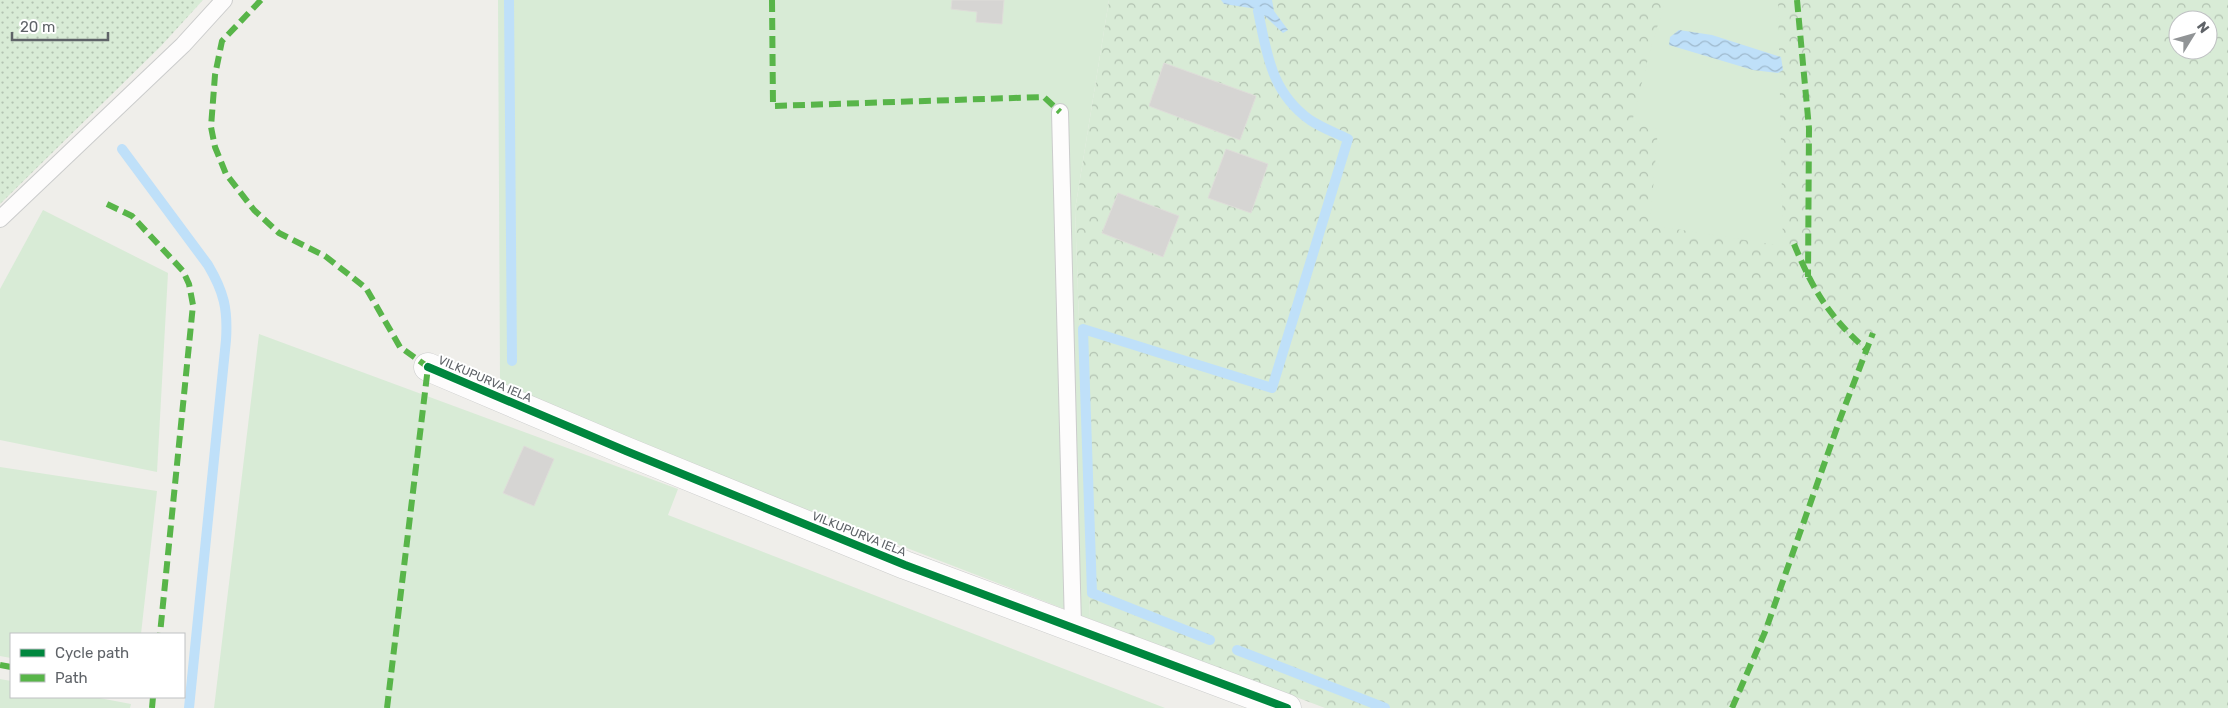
<svg xmlns="http://www.w3.org/2000/svg" width="2228" height="708" viewBox="0 0 2228 708" font-family="Rubik,sans-serif">
<defs>
<pattern id="grass-dots" width="8" height="8" patternUnits="userSpaceOnUse" patternTransform="scale(1.25)"><rect width="8" height="8" fill="#d8ebd6"/><path d="M2 2h.1M6 6h.1" fill="none" stroke="#b2c2b1" stroke-width="1.8" stroke-linecap="round"/></pattern>
<pattern id="forest-crowns" width="20" height="18" patternUnits="userSpaceOnUse" patternTransform="scale(1.25)"><rect width="20" height="18" fill="#d8ebd6"/><path d="M2 6a3 3 0 1 1 6 0M12 15a3 3 0 1 1 6 0" fill="none" stroke="#b2c2b1"/></pattern>
<pattern id="water-waves" width="16" height="10" patternUnits="userSpaceOnUse" patternTransform="scale(1.25)"><rect width="16" height="10" fill="#bfe0f9"/><path d="M0 5q4-4 8 0t8 0" fill="none" stroke="#9eb9cd"/></pattern>
</defs>
<rect width="100%" height="100%" fill="#efeeea"/>
<polygon fill="url(#grass-dots)" points="0,0 203,0 161,46 0,204"/>
<path fill="url(#forest-crowns)" fill-rule="evenodd" d="M1109,0H2228V708H1325L1090,619L1075,210ZM2178,20H2208V50H2178Z"/>
<g fill="#d8ebd6">
<polygon points="498,0 1109,0 1075,210 1090,619 819,514 768,497 500,383"/>
<polygon points="1666,0 1778,0 1783,246 1650,225 1658,129 1632,122 1652,43"/>
<polygon points="43,210 168,273 157,472 0,440 0,289"/>
<polygon points="259,334 678,489 668,515 1165,708 214,708"/>
<polygon points="0,467 157,491 141,634 11,634 11,658 0,656"/>
<polygon points="0,679 11,681 11,697 94,697 131,704 130,708 0,708"/>
</g>
<g fill="url(#water-waves)">
<polygon points="1221,0 1272,0 1274,11 1288,30 1283,33 1257,9 1224,4"/>
<polygon points="1679,30 1712,35 1781,57 1783,70 1778,73 1753,70 1669,45 1670,37"/>
</g>
<g fill="none" stroke-linecap="round" stroke-linejoin="round">
<g stroke="#bfe0f9" stroke-width="10">
<polyline points="509,0 512,361"/>
<path d="M122,149L208,265C224,292 228,309 226,340L189,708"/>
<path d="M1210,640L1092,593L1083,329L1272,388L1348,139C1336,133 1322,128 1310,120C1271,92 1267,54 1258,11"/>
<polyline points="1237,650 1385,708"/>
</g>
</g>
<g fill="#d6d5d3" stroke="#deddd9">
<polygon points="952,0 1004,0 1002,24 976,22 977,12 951,9"/>
<polygon points="1164,63 1256,96 1240,140 1149,106"/>
<polygon points="1226,149 1268,164 1251,213 1208,198"/>
<polygon points="1118,193 1179,216 1163,257 1102,233"/>
<polygon points="524,446 554,459 534,506 503,493"/>
</g>
<g fill="none" stroke-linecap="round" stroke-linejoin="round">
<g stroke="#cbcccc" stroke-width="18">
<g id="service">
<polyline points="1060,112 1073,627"/>
<polyline points="0,219 183,45 224,0"/>
</g>
</g>
<g stroke="#cbcccc" stroke-width="29">
<polyline id="minor" points="428,367 626,451 905,565 1287,708"/>
</g>
<use href="#service" stroke="#fdfcfc" stroke-width="16"/>
<use href="#minor" stroke="#fdfcfc" stroke-width="28"/>
<g stroke="#58b549" stroke-width="6" stroke-dasharray="12 6" stroke-linecap="butt">
<polyline points="261,0 222,41 215,75 211,127 215,147 226,174 254,210 279,233 325,256 366,288 400,347 428,367 387,708"/>
<polyline points="772,0 773,106 1044,97 1060,112"/>
<polyline points="1797,0 1809,128 1808,277"/>
<polyline points="107,204 132,216 183,271 189,284 193,305 160,634"/>
<path d="M1794,244C1813,290 1829,317 1867,350"/>
<polyline points="0,665 11,667"/>
<polyline points="152,708 153,697"/>
<polyline points="1732,708 1765,632 1840,419 1873,333"/>
</g>
<g stroke="#fff" stroke-width="11">
<polyline id="cycleway" points="428,367 626,451 905,565 1287,708"/>
</g>
<use href="#cycleway" stroke="#00873e" stroke-width="8"/>
</g>
<g text-anchor="middle" dominant-baseline="central" stroke-width="4" stroke-linejoin="round" paint-order="stroke">
<g font-size="12" fill="#5f6368" stroke="#fff">
<text transform="translate(485 379) rotate(23)">VILKUPURVA IELA</text>
<text transform="translate(859 534) rotate(22)">VILKUPURVA IELA</text>
</g>
</g>
<rect x="10" y="633" width="175" height="65" fill="#ffffff" stroke="#bfc1c3"/>
<rect x="20" y="649" width="25" height="8" fill="#00873e" stroke="#bfc1c3"/>
<text x="55" y="658" font-size="15" fill="#5f6368">Cycle path</text>
<rect x="20" y="674" width="25" height="8" fill="#58b549" stroke="#bfc1c3"/>
<text x="55" y="683" font-size="15" fill="#5f6368">Path</text>
<g transform="translate(2193 35) rotate(53)"><circle r="24" fill="#ffffff" stroke="#bfc1c3"/>
<path d="M0-4L9 19L0 12L-9 19Z" fill="#919496"/>
<text y="-8" font-size="14" font-weight="bold" text-anchor="middle" fill="#5f6368">N</text>
</g>
<path d="M12 32v8h96v-8" fill="none" stroke="#5f6368" stroke-width="2.5"/>
<text x="20" y="32" font-size="15" fill="#5f6368" stroke="#ffffff" stroke-width="4" paint-order="stroke">20 m</text>
</svg>
